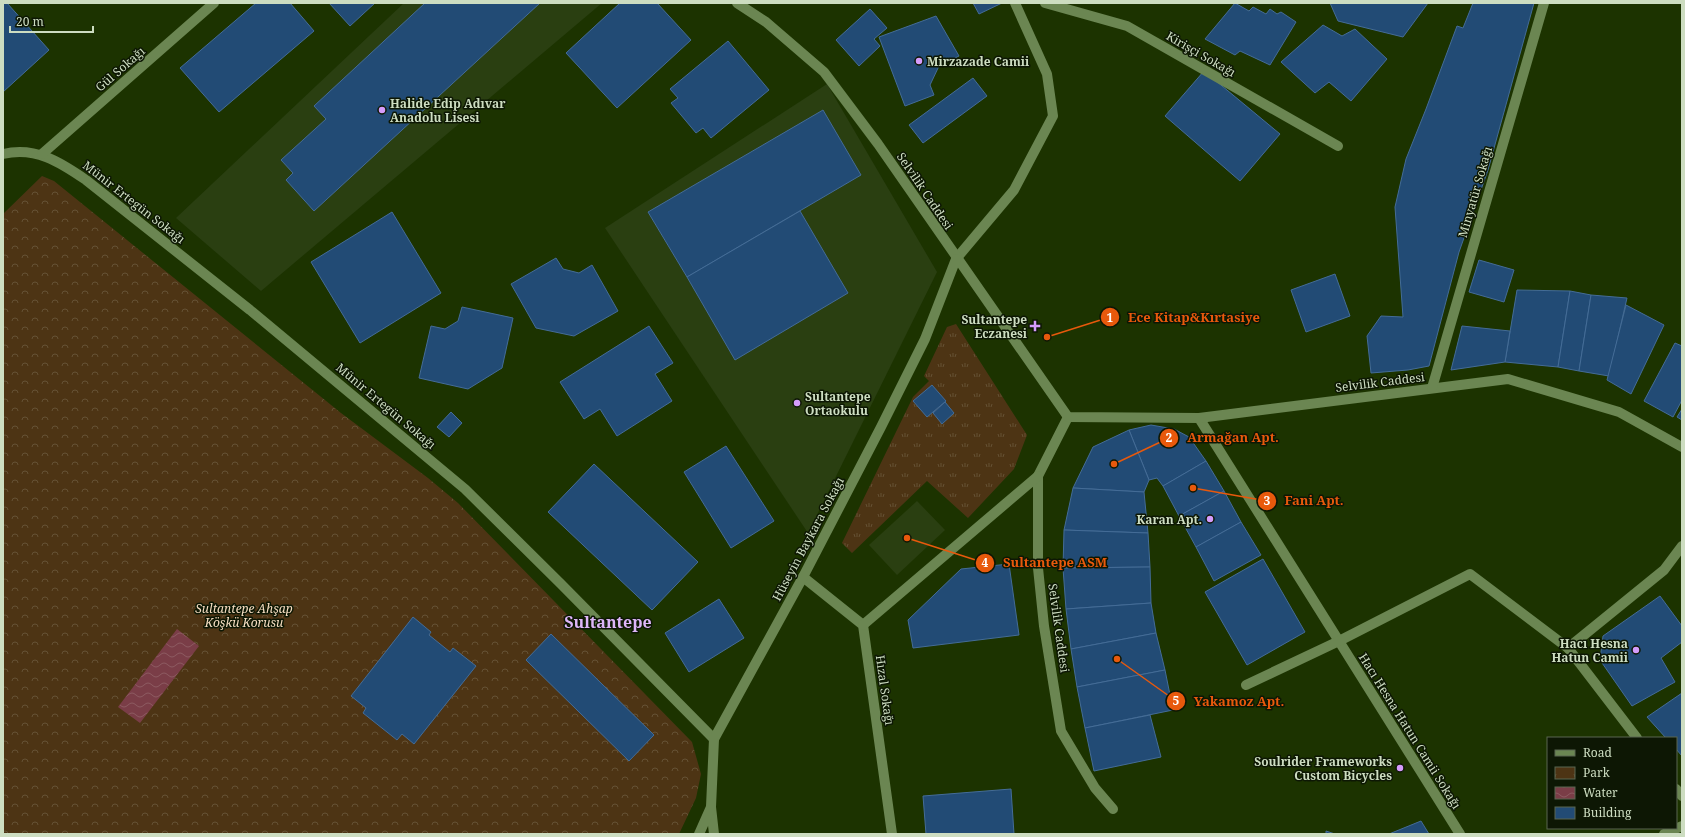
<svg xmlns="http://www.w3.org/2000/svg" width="1685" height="837" viewBox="0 0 1685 837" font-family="'Noto Serif',serif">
<defs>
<pattern id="forest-crowns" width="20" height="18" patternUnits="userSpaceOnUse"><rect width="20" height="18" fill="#4d3414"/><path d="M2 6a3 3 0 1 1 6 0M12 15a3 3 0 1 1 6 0" fill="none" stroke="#655134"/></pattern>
<pattern id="park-tufts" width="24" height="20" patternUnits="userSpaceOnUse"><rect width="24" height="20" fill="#4d3414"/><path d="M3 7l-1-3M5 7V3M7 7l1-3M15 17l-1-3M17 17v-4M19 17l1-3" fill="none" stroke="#655134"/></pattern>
<pattern id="water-waves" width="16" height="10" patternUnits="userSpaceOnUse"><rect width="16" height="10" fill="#7a3d47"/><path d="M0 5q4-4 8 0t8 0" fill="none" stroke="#8c5960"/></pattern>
</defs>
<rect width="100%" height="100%" fill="#1c3300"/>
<g fill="#2a3f11">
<polygon points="404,3 602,3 261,291 176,218"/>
<polygon points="827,84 937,272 808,533 605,228"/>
<polygon points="917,501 945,530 897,575 869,545"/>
</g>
<polygon fill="url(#forest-crowns)" points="42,176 54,181 341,413 428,478 458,503 692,742 701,774 696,798 679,834 3,834 3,214"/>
<polygon fill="url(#park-tufts)" points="956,324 1027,435 1014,469 968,518 927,481 852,553 842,543 913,397 929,381 924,376 947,327"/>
<polygon fill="url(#water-waves)" points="177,629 199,646 140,723 118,707"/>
<g fill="#224b75" stroke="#446c97">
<polygon points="3,3 7,3 49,50 3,92"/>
<polygon points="256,3 290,3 314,31 219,112 180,68"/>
<polygon points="329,3 375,3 350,26"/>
<polygon points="425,3 540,3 314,211 286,180 293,173 281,160 326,119 314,106"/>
<polygon points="620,3 657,3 691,40 617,108 566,53"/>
<polygon points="973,3 1002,3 979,14"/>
<polygon points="1235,3 1249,11 1253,7 1266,14 1270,9 1277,14 1281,12 1296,22 1270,65 1240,51 1235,55 1205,39"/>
<polygon points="1330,3 1428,3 1403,37 1338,21"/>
<polygon points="1473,3 1534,3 1488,170 1459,252 1429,366 1408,370 1371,373 1367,336 1381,316 1403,317 1395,207 1406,159 1426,109 1457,26 1463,28"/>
<polygon points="870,9 887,28 874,39 880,46 859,66 836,40"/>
<polygon points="936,16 959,56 939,66 930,85 934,95 905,106 879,37"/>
<polygon points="1323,25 1342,36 1355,29 1387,59 1351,101 1329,82 1315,93 1281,62"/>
<polygon points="728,41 769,90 711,138 703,128 696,133 671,103 678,98 670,89"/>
<polygon points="1204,71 1280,134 1240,181 1165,116"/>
<polygon points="973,78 987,96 923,143 909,125"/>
<polygon points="823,110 861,175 687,277 648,212"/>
<polygon points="800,211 848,293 735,360 687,277"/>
<polygon points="392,212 441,293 360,343 311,262"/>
<polygon points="556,258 563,269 579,273 592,265 618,311 574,336 536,328 511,284"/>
<polygon points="1479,260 1514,270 1504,302 1469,292"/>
<polygon points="1335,274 1350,316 1306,332 1291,290"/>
<polygon points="1517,290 1570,291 1558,367 1505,362"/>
<polygon points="1570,291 1591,295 1579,371 1558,367"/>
<polygon points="1591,295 1627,298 1609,376 1579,371"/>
<polygon points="1626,305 1664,325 1631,394 1607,380"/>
<polygon points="462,307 513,318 502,368 468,389 419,378 431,326 445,329 458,321"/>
<polygon points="649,326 673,363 655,374 672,401 617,436 600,409 584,419 560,382"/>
<polygon points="1462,326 1510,331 1505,362 1451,370"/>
<polygon points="1675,343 1682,346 1682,400 1673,417 1644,401"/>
<polygon points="932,385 946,401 927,417 913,401"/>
<polygon points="945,402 954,413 942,424 933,413"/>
<polygon points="1682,409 1682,420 1677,417"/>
<polygon points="451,412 462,423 449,437 437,427"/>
<polygon points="1151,425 1174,429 1189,437 1206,461 1163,486 1157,478 1149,480 1129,430"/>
<polygon points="1129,430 1149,480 1144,492 1073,488 1093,447"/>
<polygon points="726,446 774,521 731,548 684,472"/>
<polygon points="1206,461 1224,491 1179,516 1163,486"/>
<polygon points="594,464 698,562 652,610 548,512"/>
<polygon points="1073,488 1144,492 1148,533 1064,530"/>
<polygon points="1224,491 1241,522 1196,547 1179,516"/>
<polygon points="1241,522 1261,555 1214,581 1196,547"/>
<polygon points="1064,530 1148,533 1150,567 1063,568"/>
<polygon points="1263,559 1305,632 1247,665 1205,592"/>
<polygon points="1009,564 1019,635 913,648 908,620 961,569"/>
<polygon points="1150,567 1151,603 1066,609 1063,568"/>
<polygon points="1660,596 1682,626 1682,642 1661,658 1675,682 1632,706 1600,660 1603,636"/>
<polygon points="719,599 744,638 689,672 665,633"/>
<polygon points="1151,603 1156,633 1071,649 1066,609"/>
<polygon points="413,617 431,632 429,635 450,652 453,648 476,666 414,744 402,734 397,740 363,713 366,708 351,696"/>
<polygon points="1156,633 1165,670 1077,687 1071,649"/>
<polygon points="551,634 654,735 629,761 526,660"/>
<polygon points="1165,670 1173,710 1085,728 1077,687"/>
<polygon points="1682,693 1682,756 1676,749 1676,738 1666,738 1647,717"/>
<polygon points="1150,715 1161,757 1094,771 1085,728"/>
<polygon points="1011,789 1014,834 926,834 923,796"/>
<polygon points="1421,821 1429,834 1389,834"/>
<polygon points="1326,831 1335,834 1326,834"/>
</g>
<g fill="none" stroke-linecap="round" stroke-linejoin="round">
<g stroke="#6b8652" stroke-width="10">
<polyline points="1045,3 1127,26 1338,146"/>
<path d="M3,154C35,146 60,162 86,180L250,310L465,489L561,584L714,739"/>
<polyline points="42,154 214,3"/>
<polyline points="956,259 1014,190 1053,116 1047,74 1015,3"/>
<polyline points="1068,417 1038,476 1038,568 1044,626 1061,731 1095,788 1113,809"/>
<polyline points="1199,418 1460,834"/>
<polyline points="803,577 863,625 892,834"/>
<polyline points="863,625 1038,476"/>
<polyline points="1568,648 1664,570 1682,546"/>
<polyline points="1246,685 1339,641 1470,574 1568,648 1637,738"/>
<polyline points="1676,789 1682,796"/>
<polyline points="711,807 714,834"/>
<polyline points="1664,834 1682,826"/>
</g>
<g stroke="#6b8652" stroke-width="10">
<polyline points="737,3 766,22 824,72 878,144 1068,417 1199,418 1508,379 1619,412 1682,447"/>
<polyline points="1432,388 1544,3"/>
<polyline points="699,834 711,807 714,739 803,577 881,427 925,339 956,259"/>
</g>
</g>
<g fill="#d59cfb" stroke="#0d1704" stroke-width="1.5">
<circle cx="919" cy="61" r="4"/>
<circle cx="382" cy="110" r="4"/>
<path d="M1033 320h4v4h4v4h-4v4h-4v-4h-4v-4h4z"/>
<circle cx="797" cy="403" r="4"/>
<circle cx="1210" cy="519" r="4"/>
<circle cx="1636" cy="650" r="4"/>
<circle cx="1400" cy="768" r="4"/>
</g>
<g text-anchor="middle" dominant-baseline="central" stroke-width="3" stroke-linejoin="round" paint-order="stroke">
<g font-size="12" fill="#cdddc1" stroke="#0d1704">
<text transform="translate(1201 54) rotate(30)">Kirişçi Sokağı</text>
<text transform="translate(120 69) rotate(-41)">Gül Sokağı</text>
<text transform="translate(925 191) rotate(56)">Selvilik Caddesi</text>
<text transform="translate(1475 192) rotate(-74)">Minyatür Sokağı</text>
<text transform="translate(134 202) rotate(38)">Münir Ertegün Sokağı</text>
<text transform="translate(1380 382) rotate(-7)">Selvilik Caddesi</text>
<text transform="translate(386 406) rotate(40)">Münir Ertegün Sokağı</text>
<text transform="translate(808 539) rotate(-62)">Hüseyin Baykara Sokağı</text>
<text transform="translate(1059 628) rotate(82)">Selvilik Caddesi</text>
<text transform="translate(885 690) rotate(82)">Hızal Sokağı</text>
<text transform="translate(1410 731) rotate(58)">Hacı Hesna Hatun Camii Sokağı</text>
</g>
<g font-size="12" font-weight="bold" fill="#cdddc1" stroke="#0d1704" text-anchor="end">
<text x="927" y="61" text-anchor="start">Mirzazade Camii</text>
<text x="390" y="103" text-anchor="start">Halide Edip Adıvar<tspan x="390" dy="14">Anadolu Lisesi</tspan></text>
<text x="1027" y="319">Sultantepe<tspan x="1027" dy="14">Eczanesi</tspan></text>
<text x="805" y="396" text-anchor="start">Sultantepe<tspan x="805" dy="14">Ortaokulu</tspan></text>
<text x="1202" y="519">Karan Apt.</text>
<text x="1628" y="643">Hacı Hesna<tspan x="1628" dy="14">Hatun Camii</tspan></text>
<text x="1392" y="761">Soulrider Frameworks<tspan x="1392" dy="14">Custom Bicycles</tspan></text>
</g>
<g font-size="12" font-style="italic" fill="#f6ddc1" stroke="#0d1704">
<text x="244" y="608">Sultantepe Ahşap<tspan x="244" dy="14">Köşkü Korusu</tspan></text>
</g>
<g font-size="16" font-weight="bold" fill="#ddb6f8" stroke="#0d1704">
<text x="608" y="622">Sultantepe</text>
</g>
</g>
<path fill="none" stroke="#e8590c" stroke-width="1.5" d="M1047 337L1110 317M1114 464L1169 438M1193 488L1267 501M907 538L985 563M1117 659L1176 701"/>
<g fill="#e8590c" stroke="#0d1704" stroke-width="1.5">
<circle cx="1047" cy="337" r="4"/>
<circle cx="1114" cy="464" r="4"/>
<circle cx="1193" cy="488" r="4"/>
<circle cx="907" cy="538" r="4"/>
<circle cx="1117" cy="659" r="4"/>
<circle cx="1110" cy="317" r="10"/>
<circle cx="1169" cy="438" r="10"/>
<circle cx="1267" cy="501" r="10"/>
<circle cx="985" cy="563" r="10"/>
<circle cx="1176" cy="701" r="10"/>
</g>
<g font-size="12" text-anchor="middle" font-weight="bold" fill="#fff">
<text x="1110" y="322">1</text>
<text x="1169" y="442">2</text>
<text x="1267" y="505">3</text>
<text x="985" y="567">4</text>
<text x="1176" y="705">5</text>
</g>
<g font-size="13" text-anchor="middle" font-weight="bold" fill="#e8590c" stroke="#0d1704" stroke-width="3" stroke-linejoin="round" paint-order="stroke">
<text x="1194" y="322">Ece Kitap&amp;Kırtasiye</text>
<text x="1233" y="442">Armağan Apt.</text>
<text x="1314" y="505">Fani Apt.</text>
<text x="1055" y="567">Sultantepe ASM</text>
<text x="1239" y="706">Yakamoz Apt.</text>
</g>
<rect width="1685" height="837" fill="none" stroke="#cdddc1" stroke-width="8"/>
<rect x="1547" y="737" width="130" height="92" fill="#0d1704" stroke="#5a6650"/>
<rect x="1555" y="750" width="20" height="6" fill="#6b8652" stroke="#5a6650"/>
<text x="1583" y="757" font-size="12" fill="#cdddc1">Road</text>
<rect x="1555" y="767" width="20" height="12" fill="url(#park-tufts)" stroke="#5a6650"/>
<text x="1583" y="777" font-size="12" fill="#cdddc1">Park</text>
<rect x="1555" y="787" width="20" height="12" fill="url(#water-waves)" stroke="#5a6650"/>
<text x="1583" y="797" font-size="12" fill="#cdddc1">Water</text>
<rect x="1555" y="807" width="20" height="12" fill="#224b75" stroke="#5a6650"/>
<text x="1583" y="817" font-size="12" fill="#cdddc1">Building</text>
<path d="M10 26v6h83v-6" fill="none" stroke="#cdddc1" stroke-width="2"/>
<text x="16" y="26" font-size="12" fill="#cdddc1" stroke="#0d1704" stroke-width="3" paint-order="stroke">20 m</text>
</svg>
